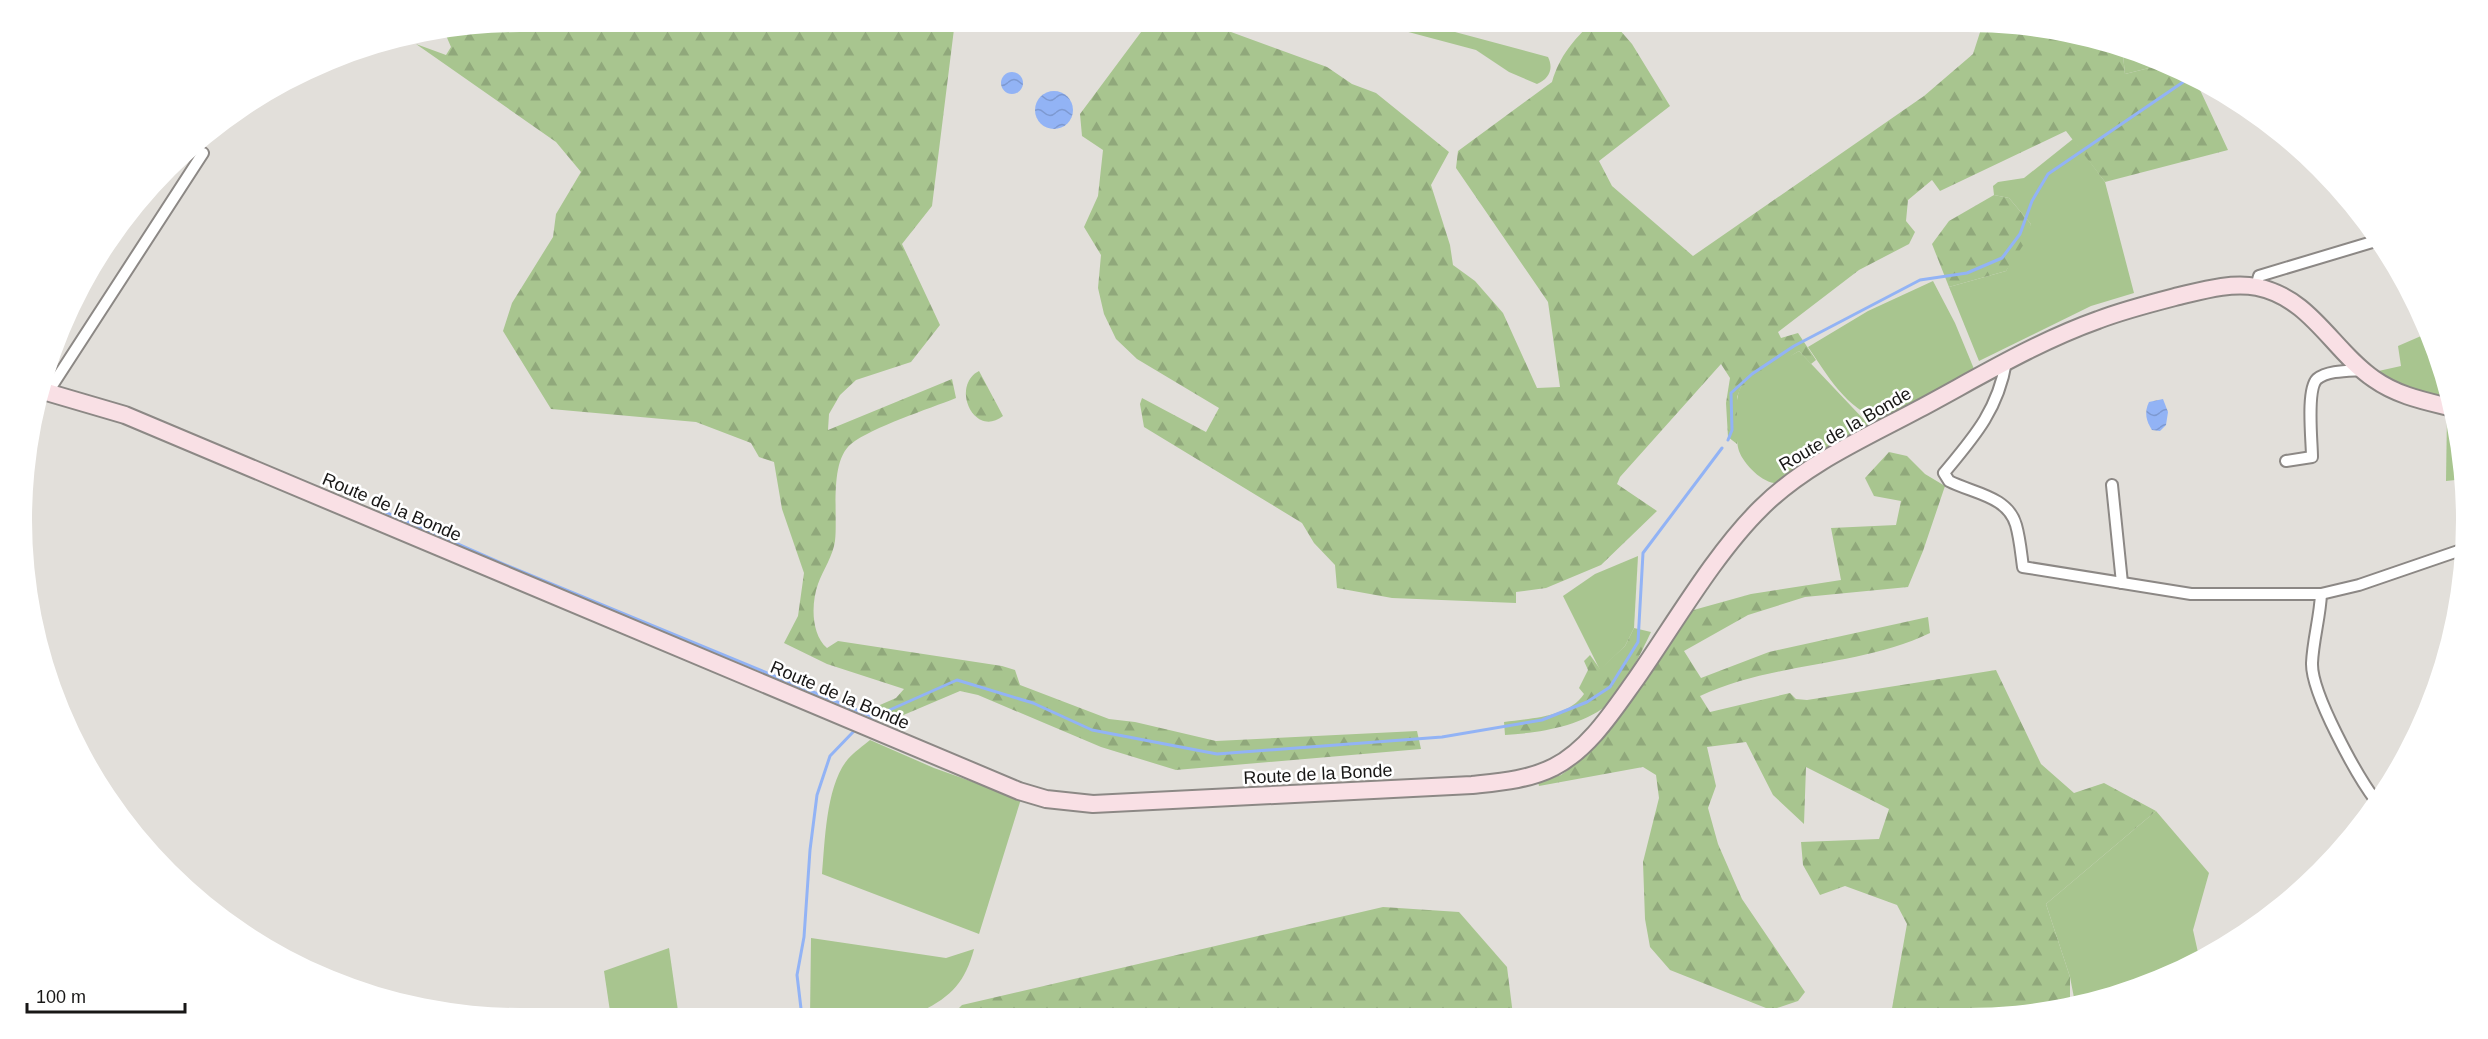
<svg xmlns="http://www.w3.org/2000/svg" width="2488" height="1039" viewBox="0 0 2488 1039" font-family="Arial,sans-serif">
<defs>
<pattern id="forest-firs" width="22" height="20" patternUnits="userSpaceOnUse" patternTransform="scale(1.5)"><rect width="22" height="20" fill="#a8c58f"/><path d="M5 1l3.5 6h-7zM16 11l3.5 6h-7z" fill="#90a87b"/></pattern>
<pattern id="water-waves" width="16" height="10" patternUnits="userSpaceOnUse" patternTransform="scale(1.5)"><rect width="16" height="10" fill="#92b3f5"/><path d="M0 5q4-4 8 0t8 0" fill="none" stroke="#7d99d1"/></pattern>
</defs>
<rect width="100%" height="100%" fill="#e2dfda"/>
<g fill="#a8c58f">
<path d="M1367,21H1414L1548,57C1554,69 1549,79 1537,84L1509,72L1476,50Z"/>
<polygon points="2122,46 2165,64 2125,74"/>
<polygon points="2073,139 2105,182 2134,293 2091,306 1979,361 1949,287 2006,271 2031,224 2009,198 1994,195 1993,186 1998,182 2024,178"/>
<path d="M1933,281L1955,323L1974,369L1971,373L1881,420C1846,409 1828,376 1808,347L1868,311Z"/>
<polygon points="2428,333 2452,402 2409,392 2374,372 2401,366 2398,346"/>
<path d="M1799,351L1869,425L1780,483C1765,486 1744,465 1739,451C1735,440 1734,396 1741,387C1753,371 1782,361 1799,351Z"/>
<polygon points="2447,414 2454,415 2465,479 2446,481"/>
<polygon points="1638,556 1634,628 1625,646 1600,670 1563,596 1595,574"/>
<path d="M870,740L934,768L1021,799L979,934L822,874C825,841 826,785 848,759C854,752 863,746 870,740Z"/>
<polygon points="2156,811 2209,873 2193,930 2199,957 2160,980 2075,1003 2070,977 2046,904"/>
<path d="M811,938L946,958L974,949C965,982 952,996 922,1011L919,1017H810Z"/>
<polygon points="669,948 679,1018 611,1018 604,971"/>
</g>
<g fill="url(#forest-firs)">
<path d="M520,21H955L932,206L902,244L940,325L911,362L856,380L840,395L829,414L828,430L952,379L956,398C929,409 872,427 851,444C829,462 838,515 835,541C833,556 823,570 818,584C811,603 811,635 827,648L838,641L1002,666L1015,670L1020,685L1109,719L1135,722L1216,741L1417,731L1421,749L1176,770L1101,747L978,695L960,691L887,722L874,713L873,708L896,698L904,689L827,664L784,643L798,616L804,573L782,509L774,462L759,457L751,443L696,422L551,409L503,331L512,303L553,237L556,214L581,172L556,142L416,44L446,55L451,47L445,33Z"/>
<path d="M1143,21H1201L1327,67L1352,84L1376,93L1449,152L1431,185L1450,245L1453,265L1475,281L1503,313L1537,388L1560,387L1548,302L1456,168L1458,151L1552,82C1560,55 1573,41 1593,21H1612L1632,44L1670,106L1599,161L1612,186L1693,256L1924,96L1973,54L1983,23L2122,46L2125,74L2165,64L2194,77L2228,150L2105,182L2066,131L1940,191L1932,180L1908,200L1906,221L1915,232L1909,244L1859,270L1778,332L1781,338L1798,333L1816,360L1811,364L1799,351L1741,387L1737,397V444L1728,437L1726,403L1730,378L1721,364L1620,477L1617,484L1657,511L1601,565L1546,588L1516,592V603L1392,598L1337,588L1335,565L1314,543L1302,523L1144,427L1140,404L1142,398L1206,432L1219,408L1137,359L1116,339L1104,314L1098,288L1101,255L1084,227L1098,196L1103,150L1082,136L1080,114L1147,24Z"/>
<polygon points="1994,195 2009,198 2031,224 2024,244 2006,271 1949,287 1932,244 1949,221"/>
<path d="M979,371L1003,416C974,439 950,386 979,371Z"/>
<path d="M1889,452L1907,456L1925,474L1945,486L1923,551L1908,587L1805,597L1748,615L1684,651L1701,678L1769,652L1928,617L1930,633C1859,667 1772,662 1700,696L1710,712L1790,693L1796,699L1807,700L1996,670L2041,764L2074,793L2104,783L2156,811L2046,904L2070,977V1004L2034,1014H1891L1907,924L1897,905L1845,886L1820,895L1803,865L1801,842L1879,839L1889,809L1806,767L1804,824L1773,795L1746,742L1707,747L1716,786L1708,808L1718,844L1742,899L1805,992L1798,1001L1771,1010L1670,970L1650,947L1645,919L1643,862L1659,798L1656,775L1643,767L1539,786L1538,782L1561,775L1580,761L1600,737L1690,611L1751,594L1841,580L1831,528L1896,525L1901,501L1874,496L1865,478Z"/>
<path d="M1634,628L1651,632C1642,651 1621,694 1606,706C1579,727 1537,733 1505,735L1504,722C1530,718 1568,718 1584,694L1579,688L1588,670L1584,661L1590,655L1600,669L1625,646Z"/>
<polygon points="1383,907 1459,912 1507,967 1513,1015 950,1017 962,1005"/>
</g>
<g fill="url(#water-waves)">
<circle cx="1012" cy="83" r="11"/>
<circle cx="1054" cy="110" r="19"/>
<path d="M2163,399L2168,412L2166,425L2160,431L2152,430C2146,421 2144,412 2149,402Z"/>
</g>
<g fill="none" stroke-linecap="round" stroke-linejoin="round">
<g stroke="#92b3f5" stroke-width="3">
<polyline points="1728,440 1732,430 1731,393 1752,374 1794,346 1920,280 1967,273 2002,258 2020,234 2032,201 2048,174 2192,76"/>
<polyline points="383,511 506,565 871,716"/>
<polyline points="867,720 957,680 1033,703 1092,730 1217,754 1442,737 1542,720 1587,702 1610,687 1638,642 1643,553 1722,448"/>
<polyline points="802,1017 797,975 804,937 810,850 817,795 830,756 855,730"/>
</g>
<g stroke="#8c8885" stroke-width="14">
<g id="street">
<polyline points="2256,287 2259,276 2379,240"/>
<path d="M2006,362C1998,410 1974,437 1944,473L1949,481C1972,493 2008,496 2016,525C2020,539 2021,553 2023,567L2191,594H2321L2359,585L2464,549"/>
<polyline points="48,392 203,153"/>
<path d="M2286,461L2312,457C2312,441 2306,390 2317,379C2328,370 2350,371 2363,370"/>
<polyline points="2112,485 2122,583"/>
<path d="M2321,594C2320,617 2313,640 2312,663C2311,693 2357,776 2376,801"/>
</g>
</g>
<g stroke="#8c8885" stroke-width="20">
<path id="secondary" d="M43,391L125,415L1019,791L1046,799L1093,804L1472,785C1500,782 1528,780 1554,767C1589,749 1613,711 1636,679C1673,626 1715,553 1761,508C1805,464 1865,438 1919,409C1977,378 2036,342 2098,320C2124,310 2152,303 2179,296C2204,290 2232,282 2257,287C2311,298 2332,350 2374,379C2398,396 2425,401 2453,408"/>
</g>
<use href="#street" stroke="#fff" stroke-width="10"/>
<use href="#secondary" stroke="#f9e0e5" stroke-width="16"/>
</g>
<g text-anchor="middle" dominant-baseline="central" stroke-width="5" stroke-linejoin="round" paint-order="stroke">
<g font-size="18" fill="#181716" stroke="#fff">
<text transform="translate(1845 429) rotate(-30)">Route de la Bonde</text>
<text transform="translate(392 507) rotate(23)">Route de la Bonde</text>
<text transform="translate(840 695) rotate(23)">Route de la Bonde</text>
<text transform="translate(1318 774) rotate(-3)">Route de la Bonde</text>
</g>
</g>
<path d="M0 0H2488V1039H0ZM520 32H1968A488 488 0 0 1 2456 520V520A488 488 0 0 1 1968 1008H520A488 488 0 0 1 32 520V520A488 488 0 0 1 520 32Z" fill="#fff" fill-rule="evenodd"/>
<path d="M27 1003v9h158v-9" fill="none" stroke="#181716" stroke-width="3"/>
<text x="36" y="1003" font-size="18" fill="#181716" stroke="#ffffff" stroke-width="4.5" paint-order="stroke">100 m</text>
</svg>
